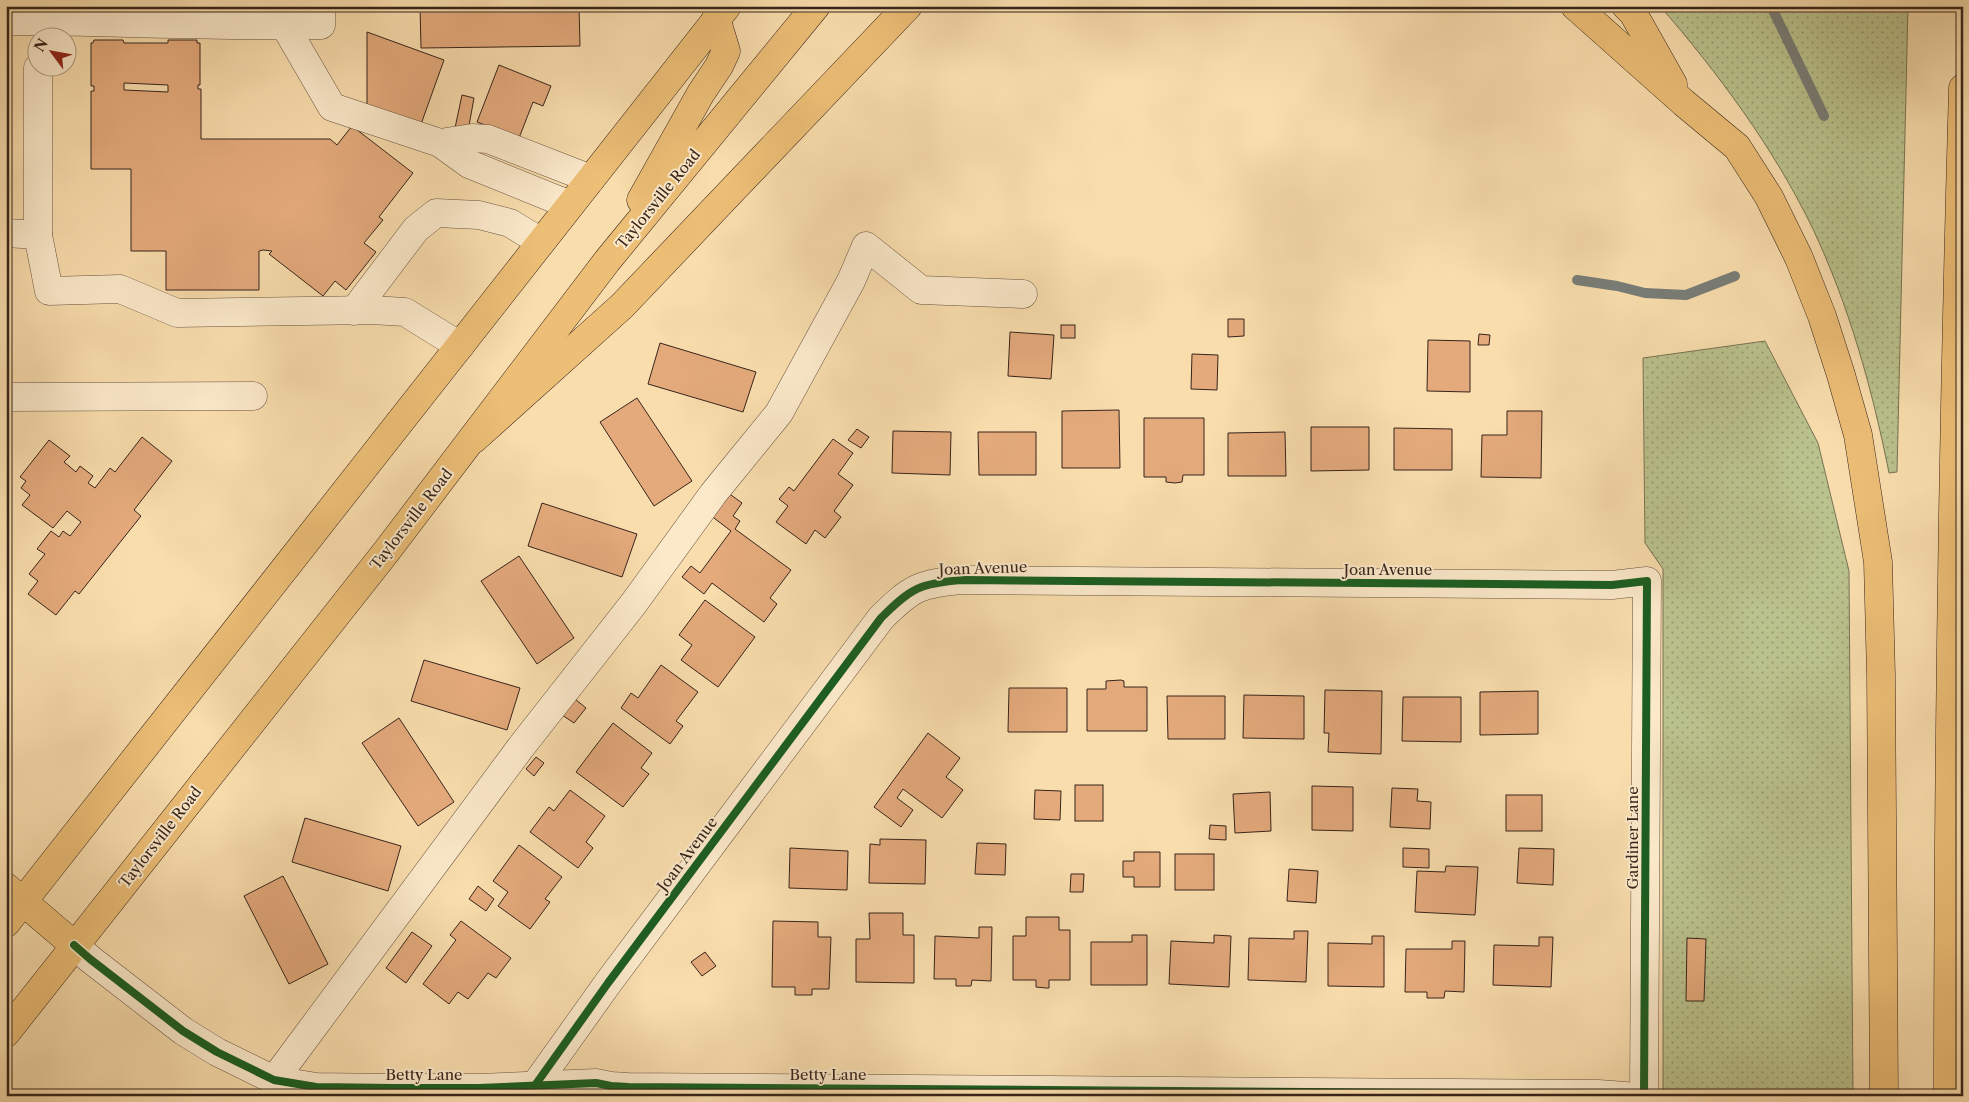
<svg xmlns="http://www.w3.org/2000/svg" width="1969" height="1102" viewBox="0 0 1969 1102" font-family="'Libre Caslon Text',serif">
<defs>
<pattern id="green-dots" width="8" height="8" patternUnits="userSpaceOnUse" patternTransform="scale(1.25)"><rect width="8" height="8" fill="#bac28d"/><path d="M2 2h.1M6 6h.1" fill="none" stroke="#989d72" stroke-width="1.8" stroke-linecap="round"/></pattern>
</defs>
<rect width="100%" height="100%" fill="#f9ddad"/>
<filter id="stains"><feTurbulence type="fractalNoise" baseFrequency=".004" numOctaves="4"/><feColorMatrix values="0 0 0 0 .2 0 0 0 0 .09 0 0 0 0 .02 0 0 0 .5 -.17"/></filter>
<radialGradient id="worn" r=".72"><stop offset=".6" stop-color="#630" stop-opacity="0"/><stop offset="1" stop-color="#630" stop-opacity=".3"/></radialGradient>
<g fill="url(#green-dots)" stroke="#787354">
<path d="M1660,6H1908L1897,472L1889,473C1872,388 1849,305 1812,227C1773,147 1718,73 1660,6Z"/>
<polygon points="1765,341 1818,443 1849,571 1853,1096 1663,1096 1663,569 1645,543 1643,358"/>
</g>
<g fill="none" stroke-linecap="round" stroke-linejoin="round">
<g stroke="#787d77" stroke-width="10">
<polyline points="1771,6 1824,116"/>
<polyline points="1577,280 1617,286 1645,293 1686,295 1735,276"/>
</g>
</g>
<g fill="#e4aa7c" stroke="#37241b" fill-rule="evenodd">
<polygon points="420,6 579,6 580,46 421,48"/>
<polygon points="367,32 444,60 420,127 367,106"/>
<path d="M94,40H123L124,43H168V40H197V43H200V85H198V89H201V139H330L337,145L352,126L413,173L379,217L383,220L364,243L376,252L346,290L335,281L323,296L269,254L272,251L263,250L259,251V290H166V251H131V169H91V91H94V86H91V43H93ZM124,83L168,85V92L124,90Z"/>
<polygon points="499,65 551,86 543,106 533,102 519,138 477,122"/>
<polygon points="462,95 474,98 468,131 455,128"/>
<polygon points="1228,319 1244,319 1244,336 1228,337"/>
<rect x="1061" y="325" width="14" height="13"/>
<polygon points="1010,332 1054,335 1051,379 1008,376"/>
<polygon points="1479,334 1490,335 1489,345 1478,345"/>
<polygon points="1428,340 1470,341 1470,392 1427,391"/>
<polygon points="660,343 756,372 743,412 648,384"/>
<polygon points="1192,354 1218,355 1217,390 1191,389"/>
<polygon points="637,398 692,481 654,506 600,422"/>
<polygon points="1119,410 1120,468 1062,468 1062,411"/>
<polygon points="1507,411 1542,411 1541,478 1481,477 1482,435 1507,435"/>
<polygon points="1144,418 1204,418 1204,475 1183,475 1182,482 1175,483 1166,482 1166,477 1144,477"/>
<polygon points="1311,427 1369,427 1369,470 1311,471"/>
<polygon points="1394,428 1452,429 1452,470 1394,470"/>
<polygon points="857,429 869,437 861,448 848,440"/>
<polygon points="893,431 951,432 950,475 892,473"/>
<polygon points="978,432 1036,432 1036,475 979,475"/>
<polygon points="1285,432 1286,476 1228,476 1228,433"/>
<polygon points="142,437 172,461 134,510 141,516 79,594 75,591 56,615 28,594 38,581 29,574 45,554 37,549 51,531 59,537 63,531 70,536 81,522 67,511 53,528 22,505 30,495 21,488 26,481 20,477 49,440 70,456 64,462 76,472 80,466 93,476 88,483 95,488 110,468 115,472"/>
<polygon points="833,439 853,453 838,474 853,485 834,511 841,517 825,538 815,530 806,544 776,522 788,506 779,499 789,487 794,491"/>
<polygon points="727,492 742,503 733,516 740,521 735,529 791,570 770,598 777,604 764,622 712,583 704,594 682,577 691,566 700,573 731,531 710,515"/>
<polygon points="542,503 637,534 622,577 528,546"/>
<polygon points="519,556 574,638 537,664 481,581"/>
<polygon points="705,600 755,637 718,687 681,660 692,645 679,635"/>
<polygon points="424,660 520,688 507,730 411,701"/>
<polygon points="661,665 698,692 676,721 683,726 670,744 621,708 631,693 638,698"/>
<polygon points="1121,680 1124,681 1124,687 1147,687 1147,731 1087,731 1087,689 1106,689 1106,681"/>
<polygon points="1009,688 1067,688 1067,732 1008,732"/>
<polygon points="1325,690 1382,691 1381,754 1328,752 1329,733 1324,733"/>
<polygon points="1538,691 1538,734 1480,735 1480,692"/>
<polygon points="1244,695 1304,696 1304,739 1243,738"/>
<polygon points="1167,696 1225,696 1225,739 1168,739"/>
<polygon points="1403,697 1461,697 1461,742 1402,741"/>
<polygon points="575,699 586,708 574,723 562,715"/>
<polygon points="399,718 454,802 418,826 362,743"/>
<polygon points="613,723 652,753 641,768 649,774 623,807 576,772"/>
<polygon points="928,733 960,758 946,777 963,790 942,818 903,789 897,798 913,810 901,827 874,807"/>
<polygon points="536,757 544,763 534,776 526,769"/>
<rect x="1075" y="785" width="28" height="36"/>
<polygon points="1312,786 1353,787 1353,831 1312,830"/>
<polygon points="1392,788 1418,789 1417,801 1431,802 1430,829 1390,827"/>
<polygon points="570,790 605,816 586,842 593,848 578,868 530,832 549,807 554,811"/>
<polygon points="1035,790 1061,791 1060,820 1034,819"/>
<polygon points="1270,792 1271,831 1235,833 1233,794"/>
<rect x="1506" y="795" width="36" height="36"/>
<polygon points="305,818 401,846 388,891 292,862"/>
<polygon points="1210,825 1226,826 1226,840 1209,839"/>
<polygon points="880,839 926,840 925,884 869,883 870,844 880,845"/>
<polygon points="977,843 1006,844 1005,875 975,874"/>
<polygon points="519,845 562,877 545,899 550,902 530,929 498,906 508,892 493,881"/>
<polygon points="790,848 848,851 847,890 789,888"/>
<polygon points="1403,848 1429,849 1429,868 1403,867"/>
<polygon points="1519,848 1554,849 1553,885 1517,883"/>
<polygon points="1134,852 1160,852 1160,887 1134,887 1134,877 1123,877 1123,861 1134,861"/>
<rect x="1175" y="854" width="39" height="36"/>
<polygon points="1446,866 1478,867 1475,915 1415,912 1417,871 1445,872"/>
<polygon points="1289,869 1318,871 1316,903 1287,901"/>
<polygon points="1071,874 1084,874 1083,892 1070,892"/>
<polygon points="283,876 328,964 289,984 244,896"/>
<polygon points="478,886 494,899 486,911 469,899"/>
<polygon points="869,913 903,913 903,935 914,935 914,983 856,982 856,939 870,939"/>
<polygon points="1026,917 1059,917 1059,930 1070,930 1070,980 1049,980 1049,988 1046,988 1036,987 1036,980 1013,980 1013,936 1026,936"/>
<polygon points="461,921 511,958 496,978 488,973 468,999 458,992 449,1004 423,984 456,940 450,935"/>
<polygon points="773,921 818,922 818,937 831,937 829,989 812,989 812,995 795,995 795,987 772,987"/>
<polygon points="979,927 992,927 991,981 972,980 971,986 956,986 956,979 934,979 935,936 979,938"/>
<polygon points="1294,931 1308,931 1306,982 1248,980 1249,938 1294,939"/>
<polygon points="412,932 432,946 406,983 386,968"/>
<polygon points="1132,935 1147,935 1147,985 1091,985 1091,942 1132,942"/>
<polygon points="1214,935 1231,936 1229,987 1169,984 1171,941 1214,943"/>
<polygon points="1372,936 1384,936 1384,987 1328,986 1328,943 1372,944"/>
<polygon points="1539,937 1553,937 1551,987 1493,985 1494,945 1539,946"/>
<polygon points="1687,938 1706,939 1704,1001 1686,1001"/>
<polygon points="1452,941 1465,941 1464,992 1445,991 1444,998 1427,998 1427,992 1405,992 1406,949 1452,949"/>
<polygon points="705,952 716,966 702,976 691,962"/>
</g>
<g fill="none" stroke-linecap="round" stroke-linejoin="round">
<g stroke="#685240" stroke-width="29">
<g id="minor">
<path d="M6,21C111,21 216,27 321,25V6"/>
<polyline points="285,26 332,107 440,143 469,164 570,205"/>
<polyline points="38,68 38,235 49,291 120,289 177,313 372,310 405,312 460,346"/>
<polyline points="440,143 472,138 488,139 591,179"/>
<polyline points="6,233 38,235"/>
<polyline points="354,311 416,229 436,213 479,215 510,223 541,242"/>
<polyline points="6,397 253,396"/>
<polyline points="74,945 90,959 183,1031 217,1052 274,1080 316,1087 392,1088 479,1088 596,1083 611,1086 628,1087 1598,1094 1626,1096"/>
<polyline points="274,1080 521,747 634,603 713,494 779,413 851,281 866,246 921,290 1023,294"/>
<path d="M536,1084L608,983L881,618C911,588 920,583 963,580L1612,585L1647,581L1644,1096"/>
</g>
</g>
<g stroke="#37241b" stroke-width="29">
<g id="major">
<polyline points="641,200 701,93 719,66 726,51 716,18"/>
<polyline points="6,887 74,945"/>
<polyline points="6,923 727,6"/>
<polyline points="6,1033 386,552 607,261 816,6"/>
</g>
</g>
<g stroke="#37241b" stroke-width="29">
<g id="highway">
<polyline points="1575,6 1684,103 1737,147 1769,197 1799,258 1822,316 1841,375 1858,435 1878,562 1881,675 1884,1096"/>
<polyline points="1626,6 1633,13 1673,84"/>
<polyline points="474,439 622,306 908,6"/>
<path d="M1948,1096C1948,760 1953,424 1963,88"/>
</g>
</g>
<use href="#minor" stroke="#fbe9ca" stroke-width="28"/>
<use href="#major" stroke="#ecbe76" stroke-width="28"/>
<use href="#highway" stroke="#ecbe76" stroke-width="28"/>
<g stroke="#fbe9ca" stroke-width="11">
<g id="cycleway">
<polyline points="74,945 90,959 183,1031 217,1052 274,1080 316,1087 392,1088 479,1088 596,1083 611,1086 628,1087 1598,1094 1626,1096"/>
<path d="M536,1084L608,983L881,618C911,588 920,583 963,580L1612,585L1647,581L1644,1096"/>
</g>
</g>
<use href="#cycleway" stroke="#1b5e20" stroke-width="8"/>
</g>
<g text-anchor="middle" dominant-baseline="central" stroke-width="4" stroke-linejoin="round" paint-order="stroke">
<g font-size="15" fill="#37241b" stroke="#fbe9ca">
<text transform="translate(658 199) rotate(-51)">Taylorsville Road</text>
<text transform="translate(411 519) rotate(-52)">Taylorsville Road</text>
<text transform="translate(983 568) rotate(-2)">Joan Avenue</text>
<text x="1388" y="569">Joan Avenue</text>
<text transform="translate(160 837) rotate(-52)">Taylorsville Road</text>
<text transform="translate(1632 838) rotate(-90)">Gardiner Lane</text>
<text transform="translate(687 854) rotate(-53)">Joan Avenue</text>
<text x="424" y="1074">Betty Lane</text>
<text x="828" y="1074">Betty Lane</text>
</g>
</g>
<rect width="1969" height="1102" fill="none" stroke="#f9ddad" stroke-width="25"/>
<rect x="8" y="8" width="1954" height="1087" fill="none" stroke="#37241b" stroke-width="2.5"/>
<rect x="12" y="12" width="1944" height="1077" fill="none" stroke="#37241b"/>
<g transform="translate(52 52) rotate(302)"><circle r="24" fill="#fbe9ca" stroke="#ad9a84"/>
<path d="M0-4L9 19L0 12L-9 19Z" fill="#8f2418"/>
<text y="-8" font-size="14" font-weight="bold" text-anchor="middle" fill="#37241b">N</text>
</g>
<rect width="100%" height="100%" filter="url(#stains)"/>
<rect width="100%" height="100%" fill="url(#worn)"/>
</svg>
